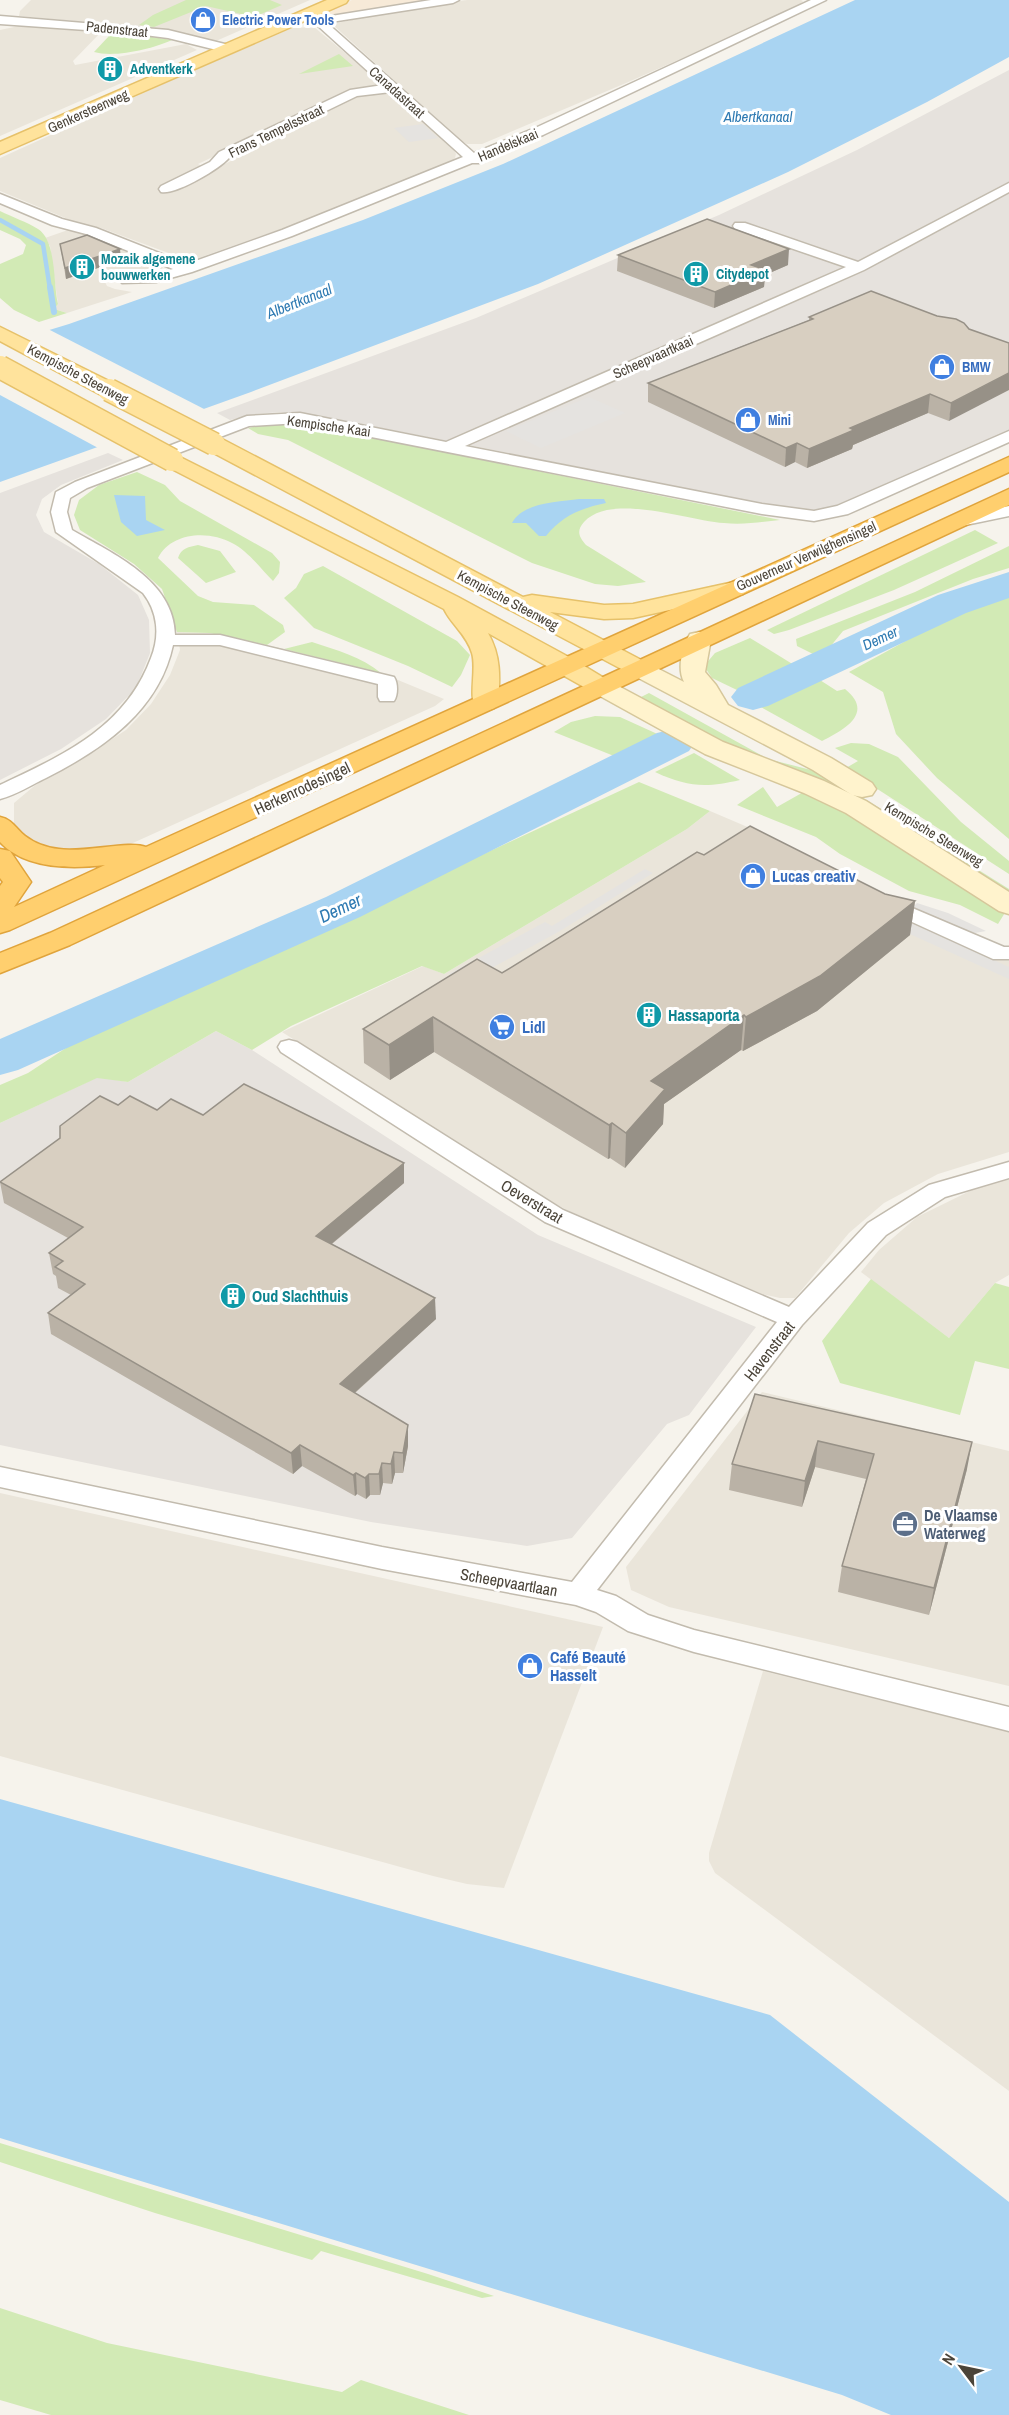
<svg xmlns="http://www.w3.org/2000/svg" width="1009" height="2415" viewBox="0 0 1009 2415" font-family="'Archivo Narrow',sans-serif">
<rect width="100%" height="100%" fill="#f6f3ec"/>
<g fill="#eae5da">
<polygon points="31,0 310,0 216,41 141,27 19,16 20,11"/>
<polygon points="467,0 801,0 803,1 798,7 626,83 482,144 467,144 460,140 332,24 427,5"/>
<polygon points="19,26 90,30 101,32 73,61 75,65 186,44 197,50 0,136 0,30"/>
<polygon points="314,27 385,86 350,91 198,164 204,167 158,190 167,192 235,159 229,157 358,95 391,92 454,150 456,154 455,158 451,162 312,218 190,261 101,228 75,222 0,191 0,158 170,81 292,28"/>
<polygon points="68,230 93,237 164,265 162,269 154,271 115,274 105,282 107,286 115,289 132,292 67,313 54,309 58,304 50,246 45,238"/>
<polygon points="177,632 209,633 284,649 381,673 444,699 435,706 113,852 60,853 35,845 22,836 14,825 14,803 39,782 83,758 126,730 151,704 170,675 180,650"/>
<polygon points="710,811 769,836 1009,958 1009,1152 938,1174 884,1203 849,1233 795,1298 780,1298 762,1294 569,1211 535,1193 282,1032 423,966 444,974 687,829"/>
<polygon points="1009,1178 1009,1275 995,1283 949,1338 861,1272 879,1250 917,1217 978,1187"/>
<polygon points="762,1392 1009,1451 1009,1686 669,1607 631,1590 626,1567"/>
<polygon points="0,1493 603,1627 504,1888 467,1884 433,1876 0,1756"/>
<polygon points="763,1671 1009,1732 1009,2091 715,1873 709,1861 709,1853"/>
</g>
<polygon fill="#f7ead8" points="352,0 431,0 335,15 328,13 328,10"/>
<g fill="#e6e2dd">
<polygon points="1009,70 1009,431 831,510 813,512 797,510 321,416 281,412 255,414 230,420 217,413 476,318 719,215 857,150"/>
<polygon points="108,453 123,460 61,485 42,499 36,515 44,532 99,564 138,595 149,620 150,653 136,688 106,719 61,749 0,780 0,493"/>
<polygon points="216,1031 252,1050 538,1235 756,1327 689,1415 667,1424 572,1538 527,1546 371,1522 0,1445 0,1123 98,1077 128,1082"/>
</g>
<g fill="#d2eab5">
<polygon points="186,0 270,0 282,5 254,17 206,6 154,27 139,25 153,15"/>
<path d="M118,32L172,40C153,49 114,58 94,52L109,36Z"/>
<polygon points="339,54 353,66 299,74"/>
<path d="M0,211C12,217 27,222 38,229C57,241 53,285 58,304L54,309L67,313L39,322L14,310L0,298V264L23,254L26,245L20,239L0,230Z"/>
<path d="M271,424L329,429L780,520C762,522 743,525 724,523C689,521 611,492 584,522C576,531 579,537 586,545L646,582L618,586L595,584L532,563L288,440L258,434L248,428Z"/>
<path d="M137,472L165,485L180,501L272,553L280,562L279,573L273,581C261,569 248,551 232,543C209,530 171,532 158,558L198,596L213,602L254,605L283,625L285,632L267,645L209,633L177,632L162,589L134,564L80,530L74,515L79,500L99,485Z"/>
<polygon points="975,530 998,543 894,590 789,630 774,634 767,630"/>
<path d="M198,545L220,551L236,572L206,583L178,558C181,548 189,547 198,545Z"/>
<polygon points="1009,546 1009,568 973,579 843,631 821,658 797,646 796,639 915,592"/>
<polygon points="323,566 457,641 470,655 461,675 452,687 408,666 314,628 284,598 296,588 304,574"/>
<polygon points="1009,592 1009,839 937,778 896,734 883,692 849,672 977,602"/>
<polygon points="750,638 794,665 787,672 739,691 712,678 704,666 715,653"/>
<path d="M312,642C336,650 362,657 381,673L284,649Z"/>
<path d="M809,673L837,691L845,689C875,713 844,730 822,741L750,701Z"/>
<polygon points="649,693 768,759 815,771 849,789 1009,889 1009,898 637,699"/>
<polygon points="595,716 620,717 664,737 619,758 554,732 571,722"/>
<polygon points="851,743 869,744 898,757 961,822 1009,861 1009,874 851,772 846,768 858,761 835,748"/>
<path d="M694,753L740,780C706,788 687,787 655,772Z"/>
<polygon points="639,782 710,811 687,829 444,974 422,966 291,1026 252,1050 216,1031 128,1082 97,1078 0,1123 0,1085 28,1073 69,1046"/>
<polygon points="763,787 777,807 807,790 848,810 1006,911 998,924 960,905 909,891 840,854 816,837 737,805"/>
<polygon points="871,1279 949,1338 995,1283 1009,1287 1009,1369 975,1361 960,1415 840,1383 822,1341"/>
<polygon points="0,2143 428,2274 494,2296 482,2298 321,2251 312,2260 155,2213 0,2162"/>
<polygon points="0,2308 107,2343 342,2392 361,2380 469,2415 51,2415 0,2400"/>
</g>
<g fill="#e5e3e0">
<polygon points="423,124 438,138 409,142 394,128"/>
<polygon points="589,397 625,413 541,448 506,431"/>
<polygon points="645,869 653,873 560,931 464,983 449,974 545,922 552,926"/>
<polygon points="917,903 948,913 986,931 975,933 958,929 912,908"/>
<polygon points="911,922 1009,967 1009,979 901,930"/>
</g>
<g fill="#a9d4f2">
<polygon points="855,0 1009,0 1009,57 927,102 788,172 538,284 251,392 0,482 0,345 69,324 363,220 503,164"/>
<polygon points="114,495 145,496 146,520 165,530 137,536 121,522"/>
<path d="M579,499H604L606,503C581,508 562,516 546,536H539L526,523H512C523,502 559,502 579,499Z"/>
<polygon points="0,1799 770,2015 1009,2202 1009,2415 891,2415 842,2395 0,2138"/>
</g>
<polygon fill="#f6f3ec" points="46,328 208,411 100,449 0,395 0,342"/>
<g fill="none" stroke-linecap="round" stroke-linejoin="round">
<polyline stroke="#a9d4f2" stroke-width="4.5" points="0,220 43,244 50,289"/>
<polyline stroke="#a9d4f2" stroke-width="6" points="50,287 54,312"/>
<g fill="#a9d4f2" fill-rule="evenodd">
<polygon points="1009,572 1009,598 966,613 768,706 753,710 738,706 731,697 738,688 938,595"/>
<polygon points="673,729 689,733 695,742 689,751 360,917 18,1070 0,1075 0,1039 326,897 657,733"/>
</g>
<g stroke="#c2bbae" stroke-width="3">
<g id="street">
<polygon points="431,0 459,0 453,3 331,22 325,19 331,16"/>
<path d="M811,0H826L543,135L480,160L479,163H472L292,236L192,272L156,282L122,283L120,280L122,277L155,274L173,269L86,234L52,225L0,203V194L62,219L96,228L187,264L282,230L463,157L391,92L357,96L229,158C219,169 176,195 161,192L159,189L161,186L210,162L219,152L350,90L383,85L318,26V22H326L474,153L533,129Z"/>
<polygon points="0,16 168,30 233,46 235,49 229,53 168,38 129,33 0,24"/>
<path d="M1009,183V192L864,270L465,446L762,504L814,511L837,506L1009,431V442L848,514L814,521L762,514L300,423L249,426L87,488L70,498L67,512L72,530C113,554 174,580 175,635H220L394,677C398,683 398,695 394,701H380L378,697V684L220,645H173C159,711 103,749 46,778C31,785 16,795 0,799V785C63,755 125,728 151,658C160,636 158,612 143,593L56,532L51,512L56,492L75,482L247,416L300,413L446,442L846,267L735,229L733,226L735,223H745L858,262Z"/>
<polygon points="1009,506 1009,516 956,527 948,522 950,518"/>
<polygon points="884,896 1004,947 1009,947 1009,959 993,959 877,906 874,902 877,898"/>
<polygon points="289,1040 297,1042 563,1210 789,1307 868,1223 929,1185 1009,1162 1009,1178 945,1197 886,1235 802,1325 597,1590 616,1596 648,1615 694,1630 1009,1707 1009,1731 694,1652 628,1631 596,1612 576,1605 382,1569 0,1487 0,1467 382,1547 572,1582 777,1322 545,1222 281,1052 278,1047 281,1042"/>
</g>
</g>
<g stroke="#d6c79b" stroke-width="3">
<g id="secondary">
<path d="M699,632L708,634L711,639L705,672L716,685L728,705L831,758L872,783L876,789L872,795L862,797L852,795L813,770L629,673L625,668L629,663L638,660L647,663L684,682C677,669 682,646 690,634Z"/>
<polygon points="600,678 609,681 723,742 824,781 866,801 1009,892 1009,914 999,911 846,813 804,793 705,754 591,691 587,686 591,681"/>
</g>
</g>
<g stroke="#e6c16a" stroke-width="3">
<g id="primary">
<polygon points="327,0 348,0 346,3 0,154 0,142"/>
<polygon points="0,327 117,385 120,390 117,395 109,396 101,395 0,341"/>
<polygon points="214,437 222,439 523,597 532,595 604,605 633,604 734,582 743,584 746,589 743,594 633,618 604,619 550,612 647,663 651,668 647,673 638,676 629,673 206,449 203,444 206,439"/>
<path d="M172,453L458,597L576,661L609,681L613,686L609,691L600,694L591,691L488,633C501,656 500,677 498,703L494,708L485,711L476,708C468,697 477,669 472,653C467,635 451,624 444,609L164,465L161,460L164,455Z"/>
</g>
</g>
<g stroke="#e0a43c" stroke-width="3">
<g id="highway">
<path d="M1009,457V472L10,930L0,933V886L3,882L0,878V849L10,851L31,882L14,907L105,865C71,869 25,869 0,842V817C13,820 15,828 25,836C34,843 47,848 59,849C84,853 130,840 146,847Z"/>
<polygon points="1009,489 1009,505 70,945 0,973 0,953 50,933"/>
</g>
</g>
<use href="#street" fill="#fff" fill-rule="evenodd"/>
<use href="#secondary" fill="#fff3cd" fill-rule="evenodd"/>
<use href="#primary" fill="#ffe39c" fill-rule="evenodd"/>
<use href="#highway" fill="#ffcf6e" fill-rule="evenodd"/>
<g stroke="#e6c16a" stroke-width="25" stroke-linecap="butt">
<g id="primary-bridge">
<polyline points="0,367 172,460"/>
<polyline points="109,390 214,444"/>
</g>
</g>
<use href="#primary-bridge" stroke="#ffe39c" stroke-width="22"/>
</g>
<g fill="#bab2a6">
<polygon points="60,244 121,260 66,279"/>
<polygon points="618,255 788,265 765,275 764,287 714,308 617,271"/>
<polygon points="937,316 964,323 949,421 928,413 853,445 852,449 807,468 795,462 785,467 648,402 648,383 809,320 809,317"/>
<polygon points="704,855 915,901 910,935 817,1011 743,1051 741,1050 664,1104 663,1124 625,1168 610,1158 608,1159 434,1052 390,1080 364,1063 363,1029 502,973"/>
<polygon points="118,1105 203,1115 404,1163 404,1183 332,1244 436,1319 355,1393 408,1446 403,1473 395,1473 392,1484 383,1483 380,1495 370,1495 366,1499 357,1494 355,1496 302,1466 293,1474 51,1334 48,1313 71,1295 58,1288 56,1276 53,1274 49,1253 68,1238 4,1203 0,1182"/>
<polygon points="755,1394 967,1469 929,1615 838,1592 842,1566 866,1479 815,1467 802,1507 729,1490 732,1464"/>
</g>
<g fill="#979187">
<polygon points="120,249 121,260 66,279 65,268"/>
<polygon points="789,249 788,265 765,275 764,287 714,308 715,292 751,265"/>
<polygon points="1009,373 1009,390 949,421 951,403"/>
<polygon points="930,394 928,413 853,445 852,449 807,468 809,449 850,428"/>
<polygon points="797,443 795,462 785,467 786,448"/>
<polygon points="915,901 910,935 817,1011 743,1051 746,1017"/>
<polygon points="744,1015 741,1050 664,1104 663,1124 625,1168 626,1133 651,1081"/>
<polygon points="433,1017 434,1052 390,1080 389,1045"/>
<polygon points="612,1123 610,1158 608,1159 609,1125"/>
<polygon points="404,1163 404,1183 317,1256 316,1236"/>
<polygon points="435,1298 436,1319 341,1405 340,1384"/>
<polygon points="408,1425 408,1446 403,1473 403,1453"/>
<polygon points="818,1441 815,1467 802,1507 805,1481"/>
<polygon points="972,1442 967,1469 929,1615 934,1588"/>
<polygon points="300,1445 302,1466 293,1474 291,1453"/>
<polygon points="394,1452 395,1473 392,1484 391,1464"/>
<polygon points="382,1463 383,1483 380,1495 379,1474"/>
<polygon points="356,1473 357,1494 355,1496 353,1475"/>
<polygon points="369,1474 370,1495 366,1499 365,1478"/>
</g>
<g fill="#d8cfc1" stroke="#979187" stroke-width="1.5">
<polygon points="707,219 789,249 751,265 766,270 715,292 618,255"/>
<polygon points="87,235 120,249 65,268 60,244"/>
<polygon points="871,291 937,316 956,319 964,323 969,329 1009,343 1009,373 951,403 930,394 850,428 854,430 809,449 797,443 786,448 648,383 813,319 809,317"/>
<polygon points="750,826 885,894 915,901 820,976 746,1017 744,1015 651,1081 665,1089 626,1133 612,1123 609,1125 433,1017 389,1045 363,1029 477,959 502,973 697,852 704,855"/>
<polygon points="244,1084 404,1163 316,1236 435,1298 340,1384 408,1425 403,1453 394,1452 391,1464 382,1463 379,1474 369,1474 365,1478 356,1473 353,1475 300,1445 291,1453 48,1313 85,1284 55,1267 63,1261 49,1253 83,1227 0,1182 60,1138 60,1126 100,1096 118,1105 130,1096 157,1110 171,1099 203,1115"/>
<polygon points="755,1394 972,1442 934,1588 842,1566 874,1454 818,1441 805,1481 732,1464"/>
</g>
<defs>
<g id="shop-disc" transform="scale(1.35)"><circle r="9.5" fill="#3f7fe0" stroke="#fff"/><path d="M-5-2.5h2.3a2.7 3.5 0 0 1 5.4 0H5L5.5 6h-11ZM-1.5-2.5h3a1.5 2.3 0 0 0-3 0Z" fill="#fff"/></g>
<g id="building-disc" transform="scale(1.35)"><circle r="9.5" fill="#0f9aa8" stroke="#fff"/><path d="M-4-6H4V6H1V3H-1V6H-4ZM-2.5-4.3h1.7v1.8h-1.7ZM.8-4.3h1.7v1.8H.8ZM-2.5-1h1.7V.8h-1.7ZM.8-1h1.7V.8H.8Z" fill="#fff"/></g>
<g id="supermarket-disc" transform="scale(1.35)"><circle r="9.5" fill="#3f7fe0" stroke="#fff"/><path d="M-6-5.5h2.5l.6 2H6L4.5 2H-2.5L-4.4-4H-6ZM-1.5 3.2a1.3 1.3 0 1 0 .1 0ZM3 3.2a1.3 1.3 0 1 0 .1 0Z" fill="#fff"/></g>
<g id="office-disc" transform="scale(1.35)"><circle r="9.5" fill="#5c6f8a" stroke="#fff"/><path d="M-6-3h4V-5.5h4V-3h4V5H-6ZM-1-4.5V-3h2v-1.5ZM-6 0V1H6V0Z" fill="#fff"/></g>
</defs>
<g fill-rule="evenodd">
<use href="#shop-disc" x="203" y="20"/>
<use href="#building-disc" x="110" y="69"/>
<use href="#building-disc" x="82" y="267"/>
<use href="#building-disc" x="696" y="274"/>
<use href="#shop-disc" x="942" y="367"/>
<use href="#shop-disc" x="748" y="420"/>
<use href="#shop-disc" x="753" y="876"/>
<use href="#building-disc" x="649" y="1015"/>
<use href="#supermarket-disc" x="502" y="1027"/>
<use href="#building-disc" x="233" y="1296"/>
<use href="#office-disc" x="905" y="1524"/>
<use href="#shop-disc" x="530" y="1666"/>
</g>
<g text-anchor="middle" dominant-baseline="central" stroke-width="6" stroke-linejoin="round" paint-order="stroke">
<g font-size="14" font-weight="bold" fill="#366cbe" stroke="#fff" text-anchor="start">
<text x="222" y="20">Electric Power Tools</text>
<text x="962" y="367">BMW</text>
<text x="768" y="420">Mini</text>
</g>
<g font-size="14" fill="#4b4439" stroke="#fff">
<text transform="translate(117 29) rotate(6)">Padenstraat</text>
<text transform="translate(397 92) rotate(42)">Canadastraat</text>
<text transform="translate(88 111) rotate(-24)">Genkersteenweg</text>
<text transform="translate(276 131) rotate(-26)">Frans Tempelsstraat</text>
<text transform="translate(508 145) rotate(-23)">Handelskaai</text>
<text transform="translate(653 357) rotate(-24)">Scheepvaartkaai</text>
<text transform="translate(78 374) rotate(28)">Kempische Steenweg</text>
<text transform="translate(329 426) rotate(8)">Kempische Kaai</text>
<text transform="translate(806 556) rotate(-24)">Gouverneur Verwilghensingel</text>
<text transform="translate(508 600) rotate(28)">Kempische Steenweg</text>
<text transform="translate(934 834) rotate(31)">Kempische Steenweg</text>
</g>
<g font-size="14" font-weight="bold" fill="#0d838f" stroke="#fff" text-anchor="start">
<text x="130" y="69">Adventkerk</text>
<text x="101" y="259">Mozaik algemene<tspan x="101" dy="16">bouwwerken</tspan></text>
<text x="716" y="274">Citydepot</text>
</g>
<g font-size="15" font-style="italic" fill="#2e7ab2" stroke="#fff">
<text x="758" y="116">Albertkanaal</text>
<text transform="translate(299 301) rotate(-22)">Albertkanaal</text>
<text transform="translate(880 638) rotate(-25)">Demer</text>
</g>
<g font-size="16" fill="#4b4439" stroke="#fff">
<text transform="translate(302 788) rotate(-25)">Herkenrodesingel</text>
<text transform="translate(532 1201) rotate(31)">Oeverstraat</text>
<text transform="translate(769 1351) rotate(-52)">Havenstraat</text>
<text transform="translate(509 1582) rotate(10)">Scheepvaartlaan</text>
</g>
<g font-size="16" font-weight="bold" fill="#366cbe" stroke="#fff" text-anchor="start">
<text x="772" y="876">Lucas creativ</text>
<text x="522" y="1027">Lidl</text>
<text x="550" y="1657">Café Beauté<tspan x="550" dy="18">Hasselt</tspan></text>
</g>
<g font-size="16" font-weight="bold" fill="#0d838f" stroke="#fff" text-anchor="start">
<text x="668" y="1015">Hassaporta</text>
<text x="252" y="1296">Oud Slachthuis</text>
</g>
<g font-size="16" font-weight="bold" fill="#4e5e75" stroke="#fff" text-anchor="start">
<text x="924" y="1515">De Vlaamse<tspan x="924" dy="18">Waterweg</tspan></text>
</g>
<g font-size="18" font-style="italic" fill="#2e7ab2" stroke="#fff">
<text transform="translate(340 908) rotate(-25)">Demer</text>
</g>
</g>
<g transform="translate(961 2367) rotate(302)" stroke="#ffffff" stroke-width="4.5" paint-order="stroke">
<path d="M0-4.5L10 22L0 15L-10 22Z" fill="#4b4439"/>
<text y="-9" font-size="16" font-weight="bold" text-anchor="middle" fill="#4b4439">N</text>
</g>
</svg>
